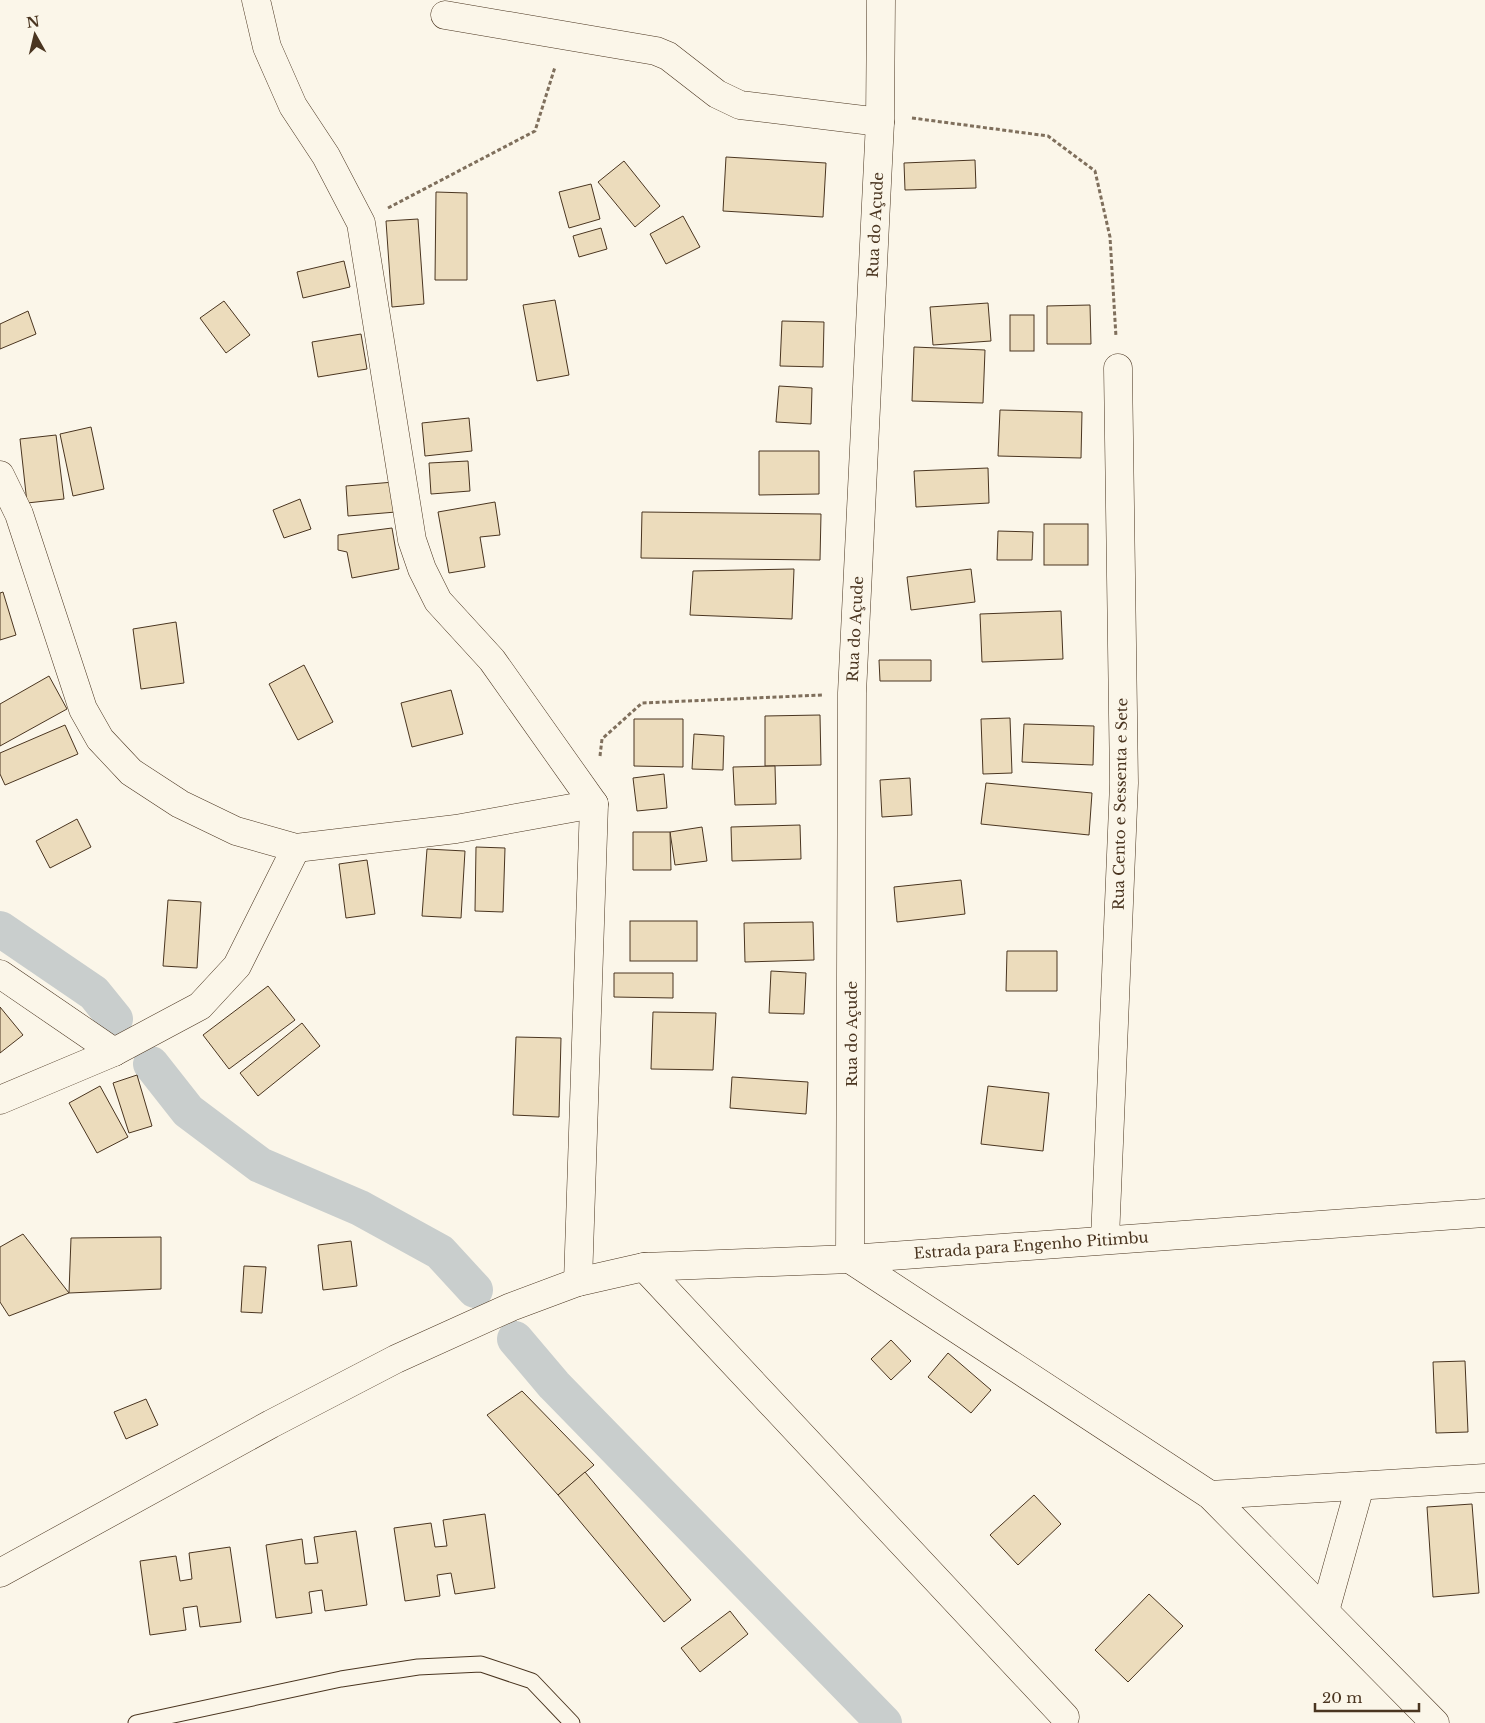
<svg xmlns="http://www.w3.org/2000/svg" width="1485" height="1723" viewBox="0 0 1485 1723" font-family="'Libre Baskerville',serif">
<rect width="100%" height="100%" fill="#fbf6e9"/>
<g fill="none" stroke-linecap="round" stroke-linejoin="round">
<g stroke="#c9cecd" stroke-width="36">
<polyline points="0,929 94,993 115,1019"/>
<polyline points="151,1064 188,1111 260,1165 360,1208 440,1252 475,1290"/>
<polyline points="515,1339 554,1385 884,1723"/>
</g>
</g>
<g fill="#ecdcbc" stroke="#4a3520">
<polygon points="726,157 826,163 823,217 723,211"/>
<polygon points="975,160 976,188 905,190 904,163"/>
<polygon points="624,161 660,206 635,227 598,182"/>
<polygon points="591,184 600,219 569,228 559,192"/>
<polygon points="436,192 467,193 467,280 435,280"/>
<polygon points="683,216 700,247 666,264 650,234"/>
<polygon points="418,219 424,304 392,307 386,221"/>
<polygon points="601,228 607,249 579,257 573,236"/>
<polygon points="344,261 350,287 303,298 297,272"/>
<polygon points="555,300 569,375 537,381 523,305"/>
<polygon points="224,301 250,335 226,353 200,318"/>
<polygon points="988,303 991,341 933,345 930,307"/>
<polygon points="1090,305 1091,344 1047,344 1047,306"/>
<polygon points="28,311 36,334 0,349 0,324"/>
<rect x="1010" y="315" width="24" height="36"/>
<polygon points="782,321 824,322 823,367 780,366"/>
<polygon points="361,334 367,369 318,377 312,342"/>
<polygon points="914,347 985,350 983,403 912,401"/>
<polygon points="779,386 812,388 811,424 776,422"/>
<polygon points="1000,410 1082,412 1081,458 998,456"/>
<polygon points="469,418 472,451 425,456 422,423"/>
<polygon points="91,427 104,489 73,496 60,434"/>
<polygon points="56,435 64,499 27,503 20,439"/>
<polygon points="759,451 819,451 819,494 759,495"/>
<polygon points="468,461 470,491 431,494 429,463"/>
<polygon points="988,468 989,503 916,507 914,471"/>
<polygon points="394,482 396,512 348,516 346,486"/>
<polygon points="300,499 311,529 284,538 273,510"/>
<polygon points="495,502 500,535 480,537 485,567 449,573 438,512"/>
<polygon points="642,512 821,514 820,560 641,558"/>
<rect x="1044" y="524" width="44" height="41"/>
<polygon points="392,528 399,569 352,578 347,552 338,550 338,535"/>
<polygon points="998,531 1033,532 1032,560 997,560"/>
<polygon points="794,569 792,619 690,615 693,571"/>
<polygon points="971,569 975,602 911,610 907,577"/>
<polygon points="3,592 16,635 0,640 0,593"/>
<polygon points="1061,611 1063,659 982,662 980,614"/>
<polygon points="176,622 184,683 141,689 133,629"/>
<polygon points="879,660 931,660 931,681 880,681"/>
<polygon points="304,665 333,722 298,740 269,684"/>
<polygon points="49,676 67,709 0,746 0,704"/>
<polygon points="451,690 463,734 412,747 401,703"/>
<polygon points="820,715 821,765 765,766 765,716"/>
<polygon points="1010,718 1012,773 983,774 981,719"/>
<polygon points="634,719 683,719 683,767 634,766"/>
<polygon points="1024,724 1094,726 1093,765 1022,762"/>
<polygon points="65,725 78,754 5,785 0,774 0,753"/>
<polygon points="694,734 724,736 723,770 692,769"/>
<polygon points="775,766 776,804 735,805 733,767"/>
<polygon points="664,774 667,808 637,811 633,778"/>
<polygon points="910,778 912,815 882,817 880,780"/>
<polygon points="986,783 1092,793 1089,835 981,824"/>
<polygon points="77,819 91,847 50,868 36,841"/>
<polygon points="800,825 801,859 732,861 731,827"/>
<polygon points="702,827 707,861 675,865 670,832"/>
<polygon points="633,832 670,832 671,870 633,870"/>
<polygon points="476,847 505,848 503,912 475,911"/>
<polygon points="427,849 465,851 461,918 422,916"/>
<polygon points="367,860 375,914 346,918 339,864"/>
<polygon points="961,880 965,914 897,922 894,887"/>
<polygon points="168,900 201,902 197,968 163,966"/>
<rect x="630" y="921" width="67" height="40"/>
<polygon points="813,922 814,960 745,962 744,923"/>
<polygon points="1007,951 1057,951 1057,991 1006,991"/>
<polygon points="771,971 806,973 804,1014 769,1013"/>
<polygon points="614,973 673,973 673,998 614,997"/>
<polygon points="268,986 295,1020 229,1069 203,1035"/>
<polygon points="0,1007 23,1035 0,1053"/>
<polygon points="653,1012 716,1013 713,1070 651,1069"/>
<polygon points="302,1023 320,1046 258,1096 240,1073"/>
<polygon points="516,1037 561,1038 559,1117 513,1115"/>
<polygon points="137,1075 152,1126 129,1133 113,1083"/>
<polygon points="732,1077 808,1082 806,1114 730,1108"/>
<polygon points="100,1086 128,1137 97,1153 69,1103"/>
<polygon points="988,1086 1049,1093 1043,1151 981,1144"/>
<polygon points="23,1234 69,1293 9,1316 0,1302 0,1247"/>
<polygon points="161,1237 161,1289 69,1293 71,1238"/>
<polygon points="351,1241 357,1286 323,1290 318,1245"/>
<polygon points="244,1266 266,1267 262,1313 241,1312"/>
<polygon points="891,1340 911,1361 891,1380 871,1359"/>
<polygon points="948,1353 991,1390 971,1413 928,1377"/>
<polygon points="1465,1361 1468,1432 1436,1433 1433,1362"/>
<polygon points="522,1391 594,1465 558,1495 487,1415"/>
<polygon points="146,1399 158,1425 126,1439 114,1412"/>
<polygon points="585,1472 691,1600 664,1622 558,1495"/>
<polygon points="1034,1495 1061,1524 1018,1565 990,1535"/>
<polygon points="1472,1504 1479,1593 1433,1597 1427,1507"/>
<polygon points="485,1514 495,1588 455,1594 451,1573 437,1575 440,1596 405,1601 394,1528 431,1523 435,1547 447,1546 443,1520"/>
<polygon points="356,1531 367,1605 325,1611 322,1590 309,1592 312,1613 276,1618 266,1545 302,1539 305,1564 318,1563 314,1537"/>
<polygon points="230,1547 241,1622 200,1627 197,1606 183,1608 186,1630 150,1635 140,1561 176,1556 180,1581 192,1579 189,1553"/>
<polygon points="1149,1594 1183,1626 1128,1682 1095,1650"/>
<polygon points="730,1611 748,1634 700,1672 681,1648"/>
</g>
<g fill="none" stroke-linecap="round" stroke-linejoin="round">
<g stroke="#4a3520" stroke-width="17">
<polyline id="lane" points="136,1723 341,1679 418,1667 481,1664 532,1681 572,1723"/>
</g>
<g stroke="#4a3520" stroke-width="29">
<g id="street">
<polyline points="256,0 267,47 293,106 326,156 361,223 412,540 422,569 438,601 492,660 594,804 578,1282"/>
<polyline points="445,15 656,51 668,56 717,94 740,105 880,122"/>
<polyline points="0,475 19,514 83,709 100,739 131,772 180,804 236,831 296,848 456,829 594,804"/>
<polyline points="0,974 114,1052"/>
<polyline points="0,1100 114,1052 200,1006 237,966 296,848"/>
<polyline points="1105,1239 1124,783 1118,368"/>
<polyline points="850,1259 1210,1495 1435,1723"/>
<polyline points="644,1267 1065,1717"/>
<polyline points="1210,1495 1485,1478"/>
<polyline points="1325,1611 1360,1486"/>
</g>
</g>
<g stroke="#4a3520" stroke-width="29">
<g id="secondary">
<polyline points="850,1259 852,693 880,122 881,0"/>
<polyline points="0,1573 271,1424 396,1359 511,1307 578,1282 644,1267 850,1259 1485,1213"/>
</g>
</g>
<g stroke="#7f6f5c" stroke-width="3" stroke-dasharray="4 2.5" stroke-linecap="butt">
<polyline points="912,118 1048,136 1095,171 1110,237 1116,337"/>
<polyline points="388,208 535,131 555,67"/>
<polyline points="600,756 602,739 642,703 822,695"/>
</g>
<use href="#lane" stroke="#fbf6e9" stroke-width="15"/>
<use href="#street" stroke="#fbf6e9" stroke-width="28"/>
<use href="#secondary" stroke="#fbf6e9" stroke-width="28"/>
</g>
<g text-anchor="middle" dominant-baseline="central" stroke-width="4" stroke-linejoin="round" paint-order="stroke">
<g font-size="15" fill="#4a3520" stroke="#fbf6e9">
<text transform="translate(875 225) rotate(-87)">Rua do Açude</text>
<text transform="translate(855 629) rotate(-87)">Rua do Açude</text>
<text transform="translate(1120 804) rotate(-89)">Rua Cento e Sessenta e Sete</text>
<text transform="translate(851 1034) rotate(-90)">Rua do Açude</text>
<text transform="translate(1031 1245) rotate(-4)">Estrada para Engenho Pitimbu</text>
</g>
</g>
<g transform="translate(35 35) rotate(352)" stroke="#fbf6e9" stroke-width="4" paint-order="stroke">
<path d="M0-4L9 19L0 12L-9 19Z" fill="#4a3520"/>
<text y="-8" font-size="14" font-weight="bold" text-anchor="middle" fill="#4a3520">N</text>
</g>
<path d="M1315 1703v8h104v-8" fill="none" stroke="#4a3520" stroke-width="2.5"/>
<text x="1322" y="1703" font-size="15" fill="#4a3520" stroke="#fbf6e9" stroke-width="4" paint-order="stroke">20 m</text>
</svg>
